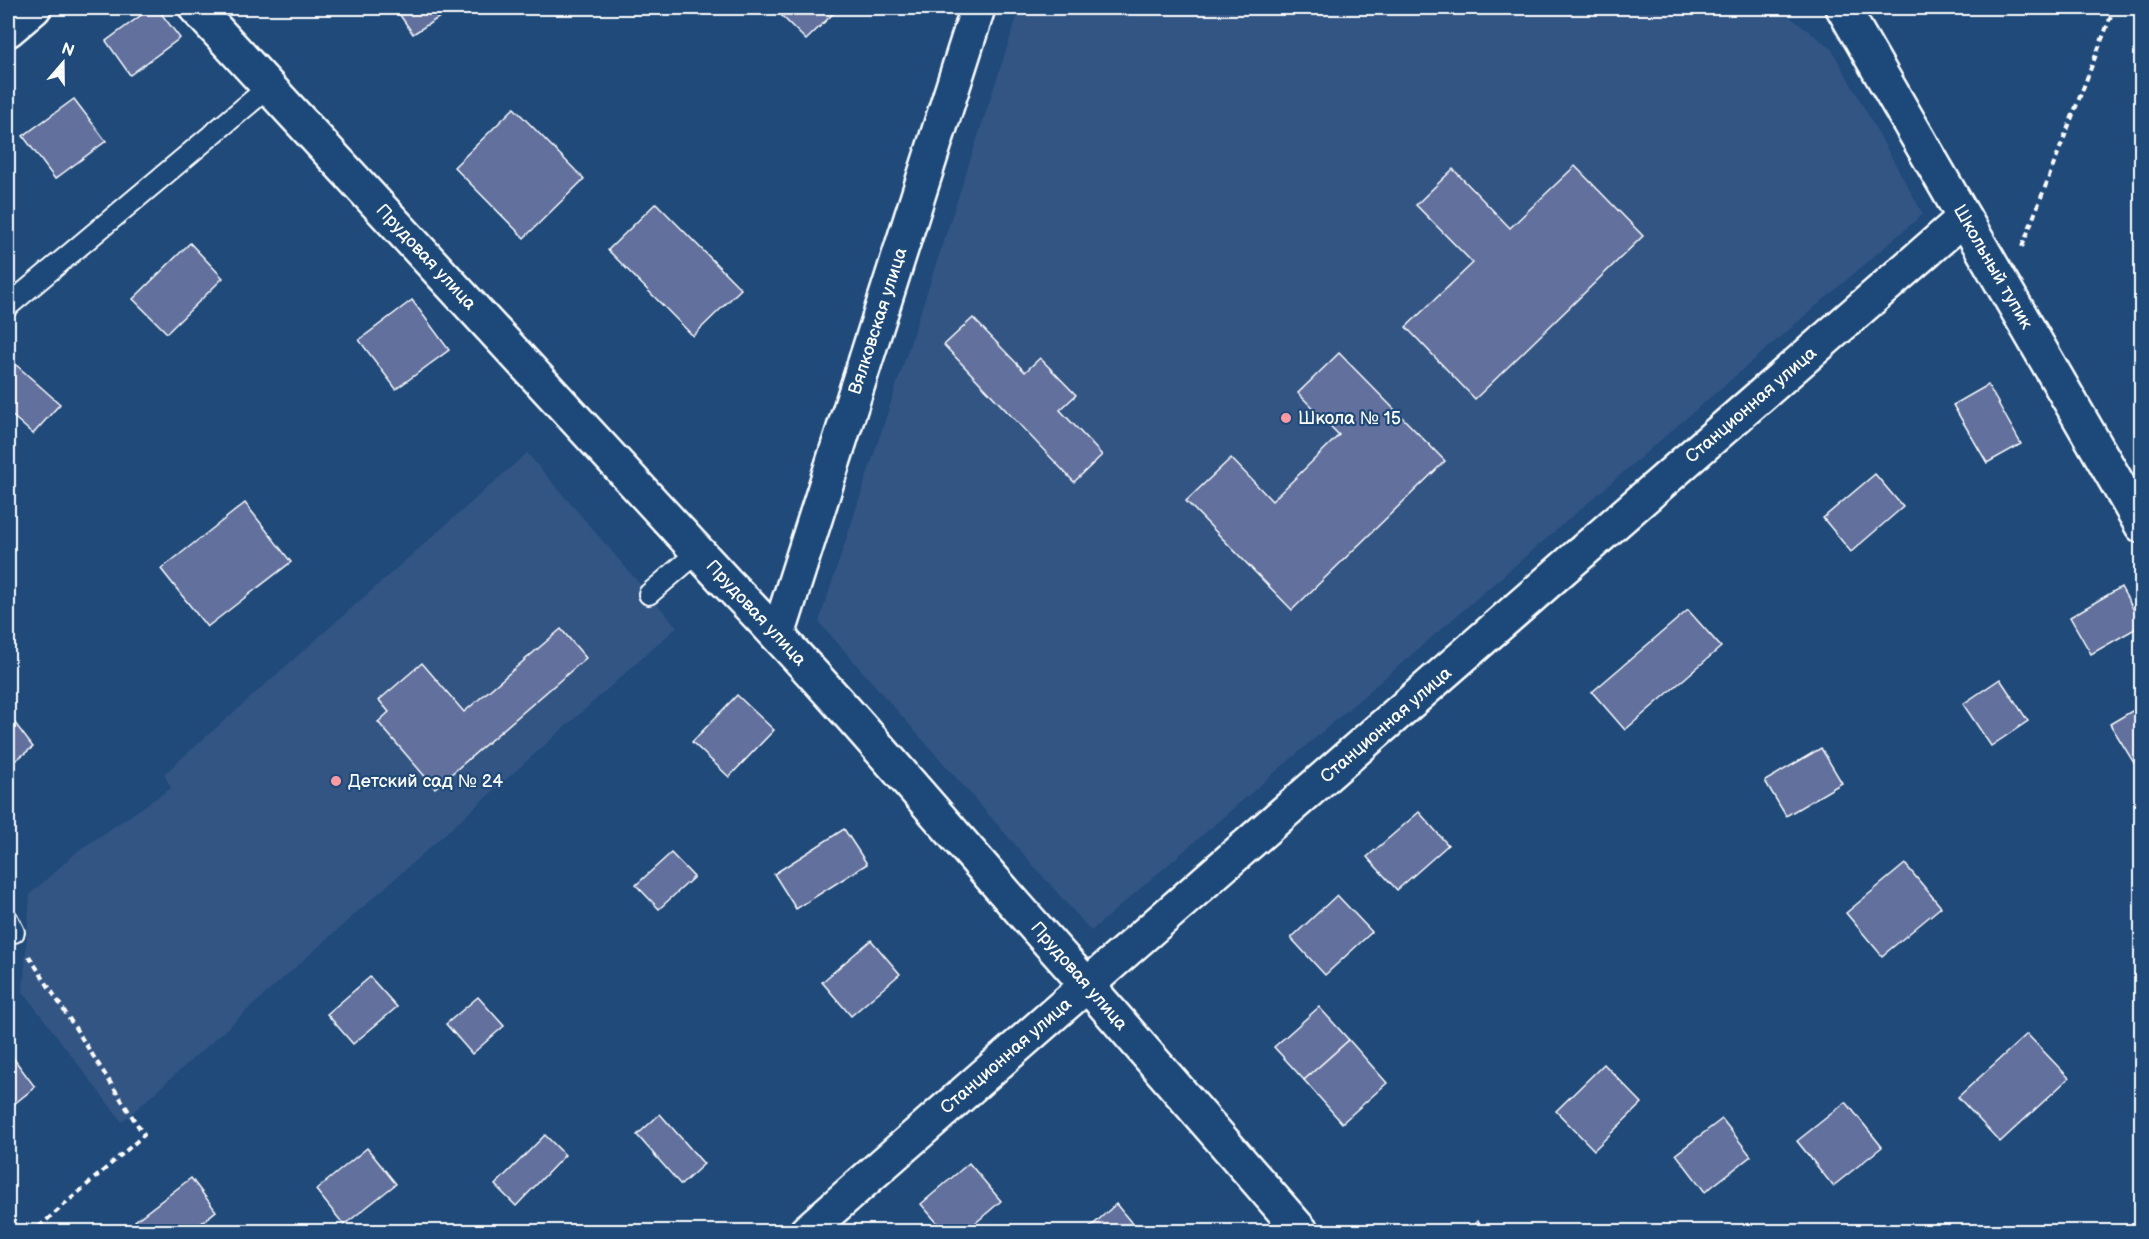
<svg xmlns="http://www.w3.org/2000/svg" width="2149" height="1239" viewBox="0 0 2149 1239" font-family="'Balsamiq Sans',sans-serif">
<rect width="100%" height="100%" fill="#1f4a7a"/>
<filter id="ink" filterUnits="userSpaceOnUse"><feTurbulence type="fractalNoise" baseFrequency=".0167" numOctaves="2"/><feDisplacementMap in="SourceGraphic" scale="12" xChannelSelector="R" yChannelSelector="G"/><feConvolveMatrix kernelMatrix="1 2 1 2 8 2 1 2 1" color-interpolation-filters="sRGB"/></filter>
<g filter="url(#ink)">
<g fill="#335584">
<polygon points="1020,8 1778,8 1831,48 1923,214 1091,931 819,622"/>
<polygon points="527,453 677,627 122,1122 23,992 30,894 78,851 171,788 164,774"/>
</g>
<g fill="#62709d" stroke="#fff" stroke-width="1.5">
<polygon points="151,8 157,8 180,38 130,75 106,41"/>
<polygon points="395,8 438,8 443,15 413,34"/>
<polygon points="774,8 839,8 806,40"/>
<polygon points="74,99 106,141 55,179 23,136"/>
<polygon points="514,108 584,179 524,238 454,167"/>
<polygon points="1575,166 1643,236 1475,399 1406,327 1473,263 1416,205 1453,169 1510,228"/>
<polygon points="656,203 741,289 693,336 608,250"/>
<polygon points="190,243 223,278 167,333 133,299"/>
<polygon points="412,300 449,350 396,389 359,340"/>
<polygon points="973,318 1025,372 1040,358 1076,395 1060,410 1102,455 1074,482 944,345"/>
<polygon points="1339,353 1445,461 1292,610 1186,501 1231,458 1272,501 1339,435 1298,393"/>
<polygon points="14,363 60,404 33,434 8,412 8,371"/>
<polygon points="1988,385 2021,444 1987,463 1953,405"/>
<polygon points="1875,474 1903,507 1851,552 1823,518"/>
<polygon points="245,503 291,562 207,627 161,569"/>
<polygon points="2121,587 2142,625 2091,654 2070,617"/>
<polygon points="1688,610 1721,647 1625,730 1592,692"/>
<polygon points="561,629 586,658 435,788 378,722 389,712 379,700 422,663 464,712"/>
<polygon points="2000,679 2028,721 1991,746 1963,704"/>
<polygon points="737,695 774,730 729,777 692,742"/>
<polygon points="2142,705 2142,776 2110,724"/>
<polygon points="8,714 33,747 8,766"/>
<polygon points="1821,748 1842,783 1786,816 1765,781"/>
<polygon points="1419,812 1448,845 1397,890 1367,857"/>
<polygon points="844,829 867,864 796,909 774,874"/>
<polygon points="671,853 694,877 659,909 636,885"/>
<polygon points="1905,864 1941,907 1882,956 1846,913"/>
<polygon points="1337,895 1372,932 1325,975 1291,938"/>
<polygon points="871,940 900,974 851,1016 822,982"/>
<polygon points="370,977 397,1007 353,1044 327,1014"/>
<polygon points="478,997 504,1026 472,1054 446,1024"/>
<polygon points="1319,1007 1349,1040 1304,1080 1274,1047"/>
<polygon points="2027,1034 2069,1078 2000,1142 1958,1097"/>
<polygon points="1349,1040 1387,1083 1342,1123 1304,1080"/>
<polygon points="8,1051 35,1087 8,1109"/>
<polygon points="1604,1064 1642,1103 1594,1150 1556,1111"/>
<polygon points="1846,1102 1882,1147 1833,1186 1797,1141"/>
<polygon points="660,1114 704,1164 681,1185 637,1135"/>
<polygon points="1722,1119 1751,1156 1705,1192 1676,1154"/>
<polygon points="545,1135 565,1155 516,1206 495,1185"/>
<polygon points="367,1148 396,1184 344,1225 316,1190"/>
<polygon points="969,1163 1001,1201 965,1232 945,1232 921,1204"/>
<polygon points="191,1178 216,1211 190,1232 143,1232 135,1221"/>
<polygon points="1116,1204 1139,1232 1085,1232"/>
<polygon points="1477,1221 1488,1232 1467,1232"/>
</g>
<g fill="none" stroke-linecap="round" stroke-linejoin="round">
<g stroke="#fff" stroke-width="24">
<g id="service">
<polyline points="8,306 270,86"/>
<polyline points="649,594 698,552"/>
<polyline points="8,920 14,932"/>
</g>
</g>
<g stroke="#fff" stroke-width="38">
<g id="minor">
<path d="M196,8L725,581C852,710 965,851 1087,985L1964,218"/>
<polyline points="1843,8 2142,526"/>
<polyline points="8,30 34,8"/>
<polyline points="778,635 978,8"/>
</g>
</g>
<g stroke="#fff" stroke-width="38">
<polyline id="secondary" points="806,1232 1087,985 1302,1232"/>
</g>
<g stroke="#fff" stroke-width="4" stroke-dasharray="6 4.5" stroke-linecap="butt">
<polyline points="2022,247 2114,8"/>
<polyline points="29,956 144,1135 33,1232"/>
</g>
<use href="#service" stroke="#1f4a7a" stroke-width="20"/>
<use href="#minor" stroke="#1f4a7a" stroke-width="33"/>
<use href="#secondary" stroke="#1f4a7a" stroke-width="33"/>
</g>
</g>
<g fill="#ff9aa2" stroke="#1f4a7a" stroke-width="2">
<circle cx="1286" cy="418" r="6"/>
<circle cx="336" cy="781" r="6"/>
</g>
<g text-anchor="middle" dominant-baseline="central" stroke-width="4.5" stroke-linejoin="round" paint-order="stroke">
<g font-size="18" fill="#fff" stroke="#1f4a7a">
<text transform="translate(426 257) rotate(47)">Прудовая улица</text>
<text transform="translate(1993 267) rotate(60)">Школьный тупик</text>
<text transform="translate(878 321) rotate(-72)">Вялковская улица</text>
<text transform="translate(1751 405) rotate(-41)">Станционная улица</text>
<text transform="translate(756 613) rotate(47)">Прудовая улица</text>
<text transform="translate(1386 725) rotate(-41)">Станционная улица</text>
<text transform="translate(1079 976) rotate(49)">Прудовая улица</text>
<text transform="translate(1006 1056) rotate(-41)">Станционная улица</text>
</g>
<g font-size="18" fill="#fff" stroke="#1f4a7a" text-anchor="start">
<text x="1298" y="418">Школа № 15</text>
<text x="348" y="781">Детский сад № 24</text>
</g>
</g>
<rect width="2149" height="1239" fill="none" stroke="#1f4a7a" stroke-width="30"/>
<rect x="15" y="15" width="2119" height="1209" fill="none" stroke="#fff" stroke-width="2" filter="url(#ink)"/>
<g transform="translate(63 63) rotate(20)" stroke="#1f4a7a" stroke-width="4.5" paint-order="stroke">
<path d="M0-4.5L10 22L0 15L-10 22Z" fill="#ffffff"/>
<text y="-9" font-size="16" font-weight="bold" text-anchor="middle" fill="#ffffff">N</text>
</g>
</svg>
